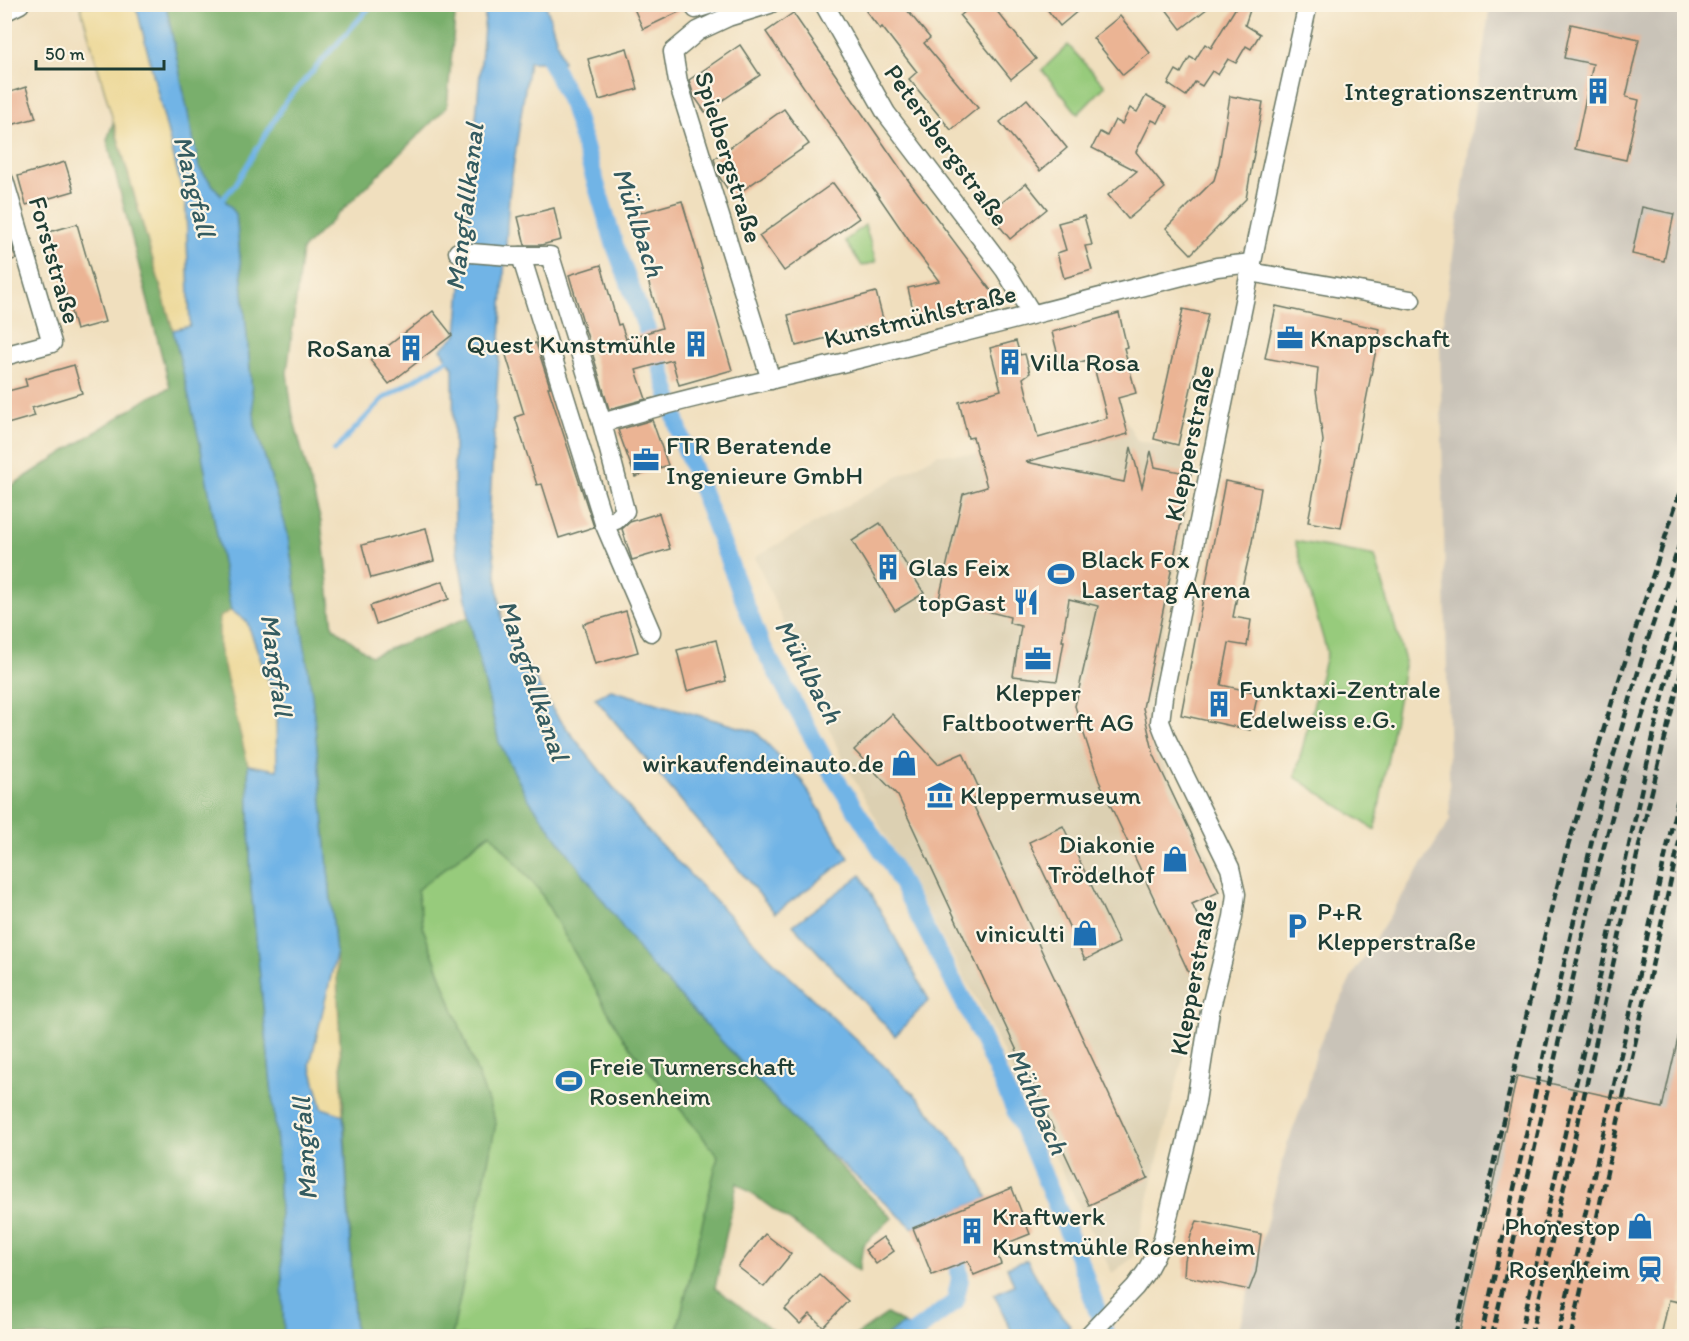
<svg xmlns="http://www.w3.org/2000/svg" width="1689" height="1341" viewBox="0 0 1689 1341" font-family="Itim,sans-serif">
<rect width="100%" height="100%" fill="#fcf5e5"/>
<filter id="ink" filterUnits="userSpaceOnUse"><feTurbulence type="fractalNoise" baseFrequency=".0167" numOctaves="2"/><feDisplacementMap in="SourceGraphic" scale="12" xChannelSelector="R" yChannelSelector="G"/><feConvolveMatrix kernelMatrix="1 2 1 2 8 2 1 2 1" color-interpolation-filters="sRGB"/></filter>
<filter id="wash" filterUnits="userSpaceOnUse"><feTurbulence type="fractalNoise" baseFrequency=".008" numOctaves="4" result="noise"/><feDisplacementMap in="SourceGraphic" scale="24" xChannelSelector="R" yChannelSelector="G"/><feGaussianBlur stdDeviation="1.35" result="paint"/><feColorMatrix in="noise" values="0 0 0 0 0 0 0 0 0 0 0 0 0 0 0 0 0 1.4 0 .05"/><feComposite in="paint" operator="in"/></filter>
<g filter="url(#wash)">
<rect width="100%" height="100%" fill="#f0dfbe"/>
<polygon fill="#dcd0b2" points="1122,414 1137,440 1198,454 1149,705 1159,753 1219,878 1221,901 1134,1257 1112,1273 981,1007 841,756 755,557 938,454 978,455"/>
<polygon fill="#c9c3b8" points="1490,5 1684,5 1684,1028 1614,1336 1237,1336 1287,1145 1306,1095 1317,1049 1353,974 1450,820 1440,343"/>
<g fill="#97cb7c" stroke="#5b8458" stroke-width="1.5">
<polygon points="1068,45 1105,86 1078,114 1042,70"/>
<polygon points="865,225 876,262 862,266 845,241"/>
<polygon points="1295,541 1375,556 1405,661 1375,830 1295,777 1327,652"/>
<polygon points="491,833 539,890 623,1038 718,1156 676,1336 452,1336 496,1123 424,931 417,890"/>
</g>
<g fill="#79af6c" stroke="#4c7650" stroke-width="1.5">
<polygon points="166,5 456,5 447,107 302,250 287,373 293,417 321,522 333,627 371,656 469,617 499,742 648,962 805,1131 892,1218 863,1245 859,1271 737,1183 715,1288 780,1336 676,1336 718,1156 623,1038 539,890 490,833 417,890 424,931 496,1123 452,1336 355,1336 336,955 312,695 287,531 255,425 236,214 199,168"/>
<polygon points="113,123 173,330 200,443 231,610 219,618 219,647 248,765 251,889 278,1152 284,1336 5,1336 5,490 150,397 170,388 107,140"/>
<polygon points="887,1314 904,1324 886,1336 855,1336"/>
</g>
<g fill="#eeda9e" stroke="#868c69" stroke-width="1.5">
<polygon points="80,5 133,5 138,13 186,206 190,326 173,330"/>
<polygon points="231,610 247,622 276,701 277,771 248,765 219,647 219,618"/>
<polygon points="336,955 343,1115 322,1108 310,1064"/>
</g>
<g fill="#71b4e6" stroke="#48788d" stroke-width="1.5">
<polygon points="133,5 166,5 199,168 236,214 255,425 287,531 312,695 336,955 310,1064 322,1108 343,1115 355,1336 284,1336 278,1152 251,889 248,765 277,770 276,701 247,622 231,610 200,443 173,330 190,326 186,206 138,13"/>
<polygon points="486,5 546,5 563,62 529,62 509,195 489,517 502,620 554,712 645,828 777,965 919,1099 968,1159 988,1198 913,1228 805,1131 648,962 527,797 499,742 469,617 455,537 453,368 441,349 457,334"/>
<polygon points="611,690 756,732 802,781 849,858 775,913 595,698"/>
<polygon points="861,875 929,1000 895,1036 793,925"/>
<polygon points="1027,1260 1052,1304 1070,1325 1062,1336 1014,1336 994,1294 1014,1285 1007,1267"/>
<polygon points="904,1324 926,1336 886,1336"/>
</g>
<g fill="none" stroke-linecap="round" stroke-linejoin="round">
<g stroke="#71b4e6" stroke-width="5">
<polyline points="219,203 235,185 286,101 369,8 369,4"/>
<polyline points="334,451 383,399 452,357"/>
</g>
<g stroke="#71b4e6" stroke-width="18">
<polyline points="523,4 572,105 615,246 660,364 681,437 760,642 833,775 891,864 971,1015 1031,1145 1079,1259 1106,1336"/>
<polyline points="909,1336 955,1302 960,1279 958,1265"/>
</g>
</g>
<g id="blocks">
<g fill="#ebb494">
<polygon points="632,4 682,4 683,10 643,29"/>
<polygon points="874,4 902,4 930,38 924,43 978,108 951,130 909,79 917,72 882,27 880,29 866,11"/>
<polygon points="974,4 991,4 1036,59 1011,79 960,16"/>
<polygon points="1043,4 1086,4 1060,26"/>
<polygon points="1162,4 1213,4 1181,29"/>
<polygon points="1238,4 1252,4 1245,25 1260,34 1251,49 1246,46 1236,63 1228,59 1218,75 1212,71 1202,86 1195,82 1186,96 1168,84 1176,70 1181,73 1190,57 1195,60 1205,44 1211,48"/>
<polygon points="793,13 911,184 998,300 915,319 908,288 939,281 914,248 766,32"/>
<polygon points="1120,16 1150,53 1123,75 1093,38"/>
<polygon points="1571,24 1639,39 1626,97 1639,100 1626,160 1575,149 1593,64 1564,58"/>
<polygon points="740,45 760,75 705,112 694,96 689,80"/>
<polygon points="627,48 638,89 599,100 588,59"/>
<polygon points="26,87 36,118 4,127 4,94"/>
<polygon points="1146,96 1166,107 1158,123 1152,120 1136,152 1165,188 1128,219 1108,195 1137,171 1092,148 1100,132 1107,136 1115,120 1122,124 1130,108 1137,112"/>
<polygon points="1230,96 1263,102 1246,199 1191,254 1166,228 1214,180 1219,163"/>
<polygon points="1027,99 1067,148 1040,171 1000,122"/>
<polygon points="784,109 809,144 733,197 720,178 714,159"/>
<polygon points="65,162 74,191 26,205 18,176"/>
<polygon points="833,183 859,218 784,271 759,236"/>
<polygon points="1026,183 1047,209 1010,239 989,213"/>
<polygon points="682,201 732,370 679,385 672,360 636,370 646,399 609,409 569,275 601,265 618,325 621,324 626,339 662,328 629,216"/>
<polygon points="1642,207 1674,214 1664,261 1632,254"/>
<polygon points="554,208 561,240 541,245 525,245 518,217"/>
<polygon points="1084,216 1092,245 1085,246 1092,270 1064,278 1057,253 1066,250 1058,223"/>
<polygon points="4,222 16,259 4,262"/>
<polygon points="77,224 105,322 76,330 49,232"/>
<polygon points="876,292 884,323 796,346 788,315"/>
<polygon points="1276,306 1380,329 1341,528 1308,522 1323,441 1316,390 1318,368 1265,358"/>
<polygon points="1183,309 1208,314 1178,445 1154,439"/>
<polygon points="433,311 452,335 389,384 370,360"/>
<polygon points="1119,313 1127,347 1124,348 1136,393 1118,398 1128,434 1026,462 1124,482 1131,447 1142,487 1151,451 1155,467 1191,474 1143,708 1154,755 1219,892 1192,904 1206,935 1202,967 1189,973 1099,781 1075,706 1098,606 1069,599 1062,641 1064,641 1057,681 1013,676 1021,626 1009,623 1010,617 939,599 963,494 987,487 973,437 968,438 959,402 1001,390 990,348 1016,341 1020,355 1025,354 1030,373 1023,378 1038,438 1107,418 1092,359 1061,367 1052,332"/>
<polygon points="536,343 550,387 548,387 594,527 559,538 542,484 537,485 515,417 524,414 505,352"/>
<polygon points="74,365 82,393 32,408 35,416 4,425 4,392 27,386 25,379"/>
<polygon points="652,420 668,465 635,477 618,430"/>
<polygon points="1225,481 1261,488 1252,542 1242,587 1239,586 1233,617 1251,620 1247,646 1229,643 1221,685 1258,693 1250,730 1181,715"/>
<polygon points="659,513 670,549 632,560 622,529 630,522"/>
<polygon points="880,523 924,593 895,611 852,541"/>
<polygon points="426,528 434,561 371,578 362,545"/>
<polygon points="443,581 449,599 376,624 370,606"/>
<polygon points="626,611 638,652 595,664 583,624"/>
<polygon points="716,640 726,681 687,691 677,650"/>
<polygon points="892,714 938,764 963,753 982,795 971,800 1148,1178 1089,1205 898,796 854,750"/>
<polygon points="1063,826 1119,943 1085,960 1029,842"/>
<polygon points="1679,1034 1684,1034 1684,1230 1681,1248 1684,1249 1684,1277 1679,1302 1669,1300 1661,1336 1459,1336 1517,1076 1662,1108"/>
<polygon points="1012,1188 1030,1234 995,1248 1001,1264 974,1275 968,1261 932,1275 913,1228"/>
<polygon points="1197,1221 1261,1234 1256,1272 1249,1290 1184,1276 1185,1260 1191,1235"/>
<polygon points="765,1234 791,1254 764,1287 738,1267"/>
<polygon points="883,1237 894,1251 876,1264 865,1250"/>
<polygon points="819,1274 848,1301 823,1327 810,1314 800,1324 785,1309"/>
</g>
</g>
</g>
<g filter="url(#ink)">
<use href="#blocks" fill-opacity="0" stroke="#687664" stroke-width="1.5"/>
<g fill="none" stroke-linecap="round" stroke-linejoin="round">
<g stroke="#687664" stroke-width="21">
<g id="minor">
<polyline points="693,4 696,9 712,4"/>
<polyline points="770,4 728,17 698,31 673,52 678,82 771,380"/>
<polyline points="824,4 886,113 1005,270 1032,314"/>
<polyline points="4,12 20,4"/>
<polyline points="4,180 52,343 4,356"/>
<polyline points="458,252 510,256 550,256 602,423"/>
<polyline points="521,256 604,523"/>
<polyline points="1250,272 1411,300"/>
<path d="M651,632L604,523L616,520L625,511L602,423C686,397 773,380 858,359C978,329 1097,298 1217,267L1252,263"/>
<polyline points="1088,1336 1135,1287 1146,1272 1162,1242 1196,1102 1210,1011 1233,917 1236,894 1230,868 1167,740 1160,722 1163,697 1268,184 1308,4"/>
</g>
</g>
<use href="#minor" stroke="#fff" stroke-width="18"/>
<g stroke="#1f3d34" stroke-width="4.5" stroke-dasharray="9 4.5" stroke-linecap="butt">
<polyline points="1455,1336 1542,946 1565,856 1612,702 1684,479"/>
<polyline points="1481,1336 1602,795 1646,645 1684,531"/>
<polyline points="1492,1336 1597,872 1622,780 1684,585"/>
<polyline points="1520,1336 1656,724 1684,614"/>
<polyline points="1531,1336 1644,824 1684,660"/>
<polyline points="1558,1336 1684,772"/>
<polyline points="1571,1336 1684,820"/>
</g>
</g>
</g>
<defs>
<g id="building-bare" transform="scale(2.07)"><path d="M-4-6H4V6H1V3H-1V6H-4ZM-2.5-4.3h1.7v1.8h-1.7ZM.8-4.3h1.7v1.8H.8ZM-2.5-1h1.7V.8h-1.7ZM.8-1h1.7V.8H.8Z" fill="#1f6fb2" stroke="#fcf5e5" stroke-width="2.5" paint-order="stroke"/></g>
<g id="office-bare" transform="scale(2.07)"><path d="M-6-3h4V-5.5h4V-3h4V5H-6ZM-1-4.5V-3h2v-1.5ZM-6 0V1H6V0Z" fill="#1f6fb2" stroke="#fcf5e5" stroke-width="2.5" paint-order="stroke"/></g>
<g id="stadium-bare" transform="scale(2.07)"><path d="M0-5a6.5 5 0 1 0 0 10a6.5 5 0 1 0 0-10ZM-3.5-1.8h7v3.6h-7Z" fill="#1f6fb2" stroke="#fcf5e5" stroke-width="2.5" paint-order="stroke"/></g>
<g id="restaurant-bare" transform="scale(2.07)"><path d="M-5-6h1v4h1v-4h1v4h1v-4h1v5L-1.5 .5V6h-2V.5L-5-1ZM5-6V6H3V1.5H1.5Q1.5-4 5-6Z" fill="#1f6fb2" stroke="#fcf5e5" stroke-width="2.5" paint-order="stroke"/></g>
<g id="shop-bare" transform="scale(2.07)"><path d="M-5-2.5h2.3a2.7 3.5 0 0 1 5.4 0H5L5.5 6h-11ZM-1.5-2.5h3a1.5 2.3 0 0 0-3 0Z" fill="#1f6fb2" stroke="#fcf5e5" stroke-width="2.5" paint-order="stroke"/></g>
<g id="museum-bare" transform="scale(2.07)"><path d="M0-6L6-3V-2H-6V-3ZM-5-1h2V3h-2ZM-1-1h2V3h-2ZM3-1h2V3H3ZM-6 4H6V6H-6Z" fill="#1f6fb2" stroke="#fcf5e5" stroke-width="2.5" paint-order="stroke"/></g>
<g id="parking-bare" transform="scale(2.07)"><path d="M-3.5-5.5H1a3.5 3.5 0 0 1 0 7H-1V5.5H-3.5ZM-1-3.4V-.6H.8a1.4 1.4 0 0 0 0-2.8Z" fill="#1f6fb2" stroke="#fcf5e5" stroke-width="2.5" paint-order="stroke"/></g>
<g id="station-bare" transform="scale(2.07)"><path d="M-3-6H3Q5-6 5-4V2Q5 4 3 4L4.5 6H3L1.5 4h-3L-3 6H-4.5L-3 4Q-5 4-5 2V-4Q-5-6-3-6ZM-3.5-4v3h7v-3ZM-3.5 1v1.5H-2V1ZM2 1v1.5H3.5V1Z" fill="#1f6fb2" stroke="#fcf5e5" stroke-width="2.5" paint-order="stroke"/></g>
</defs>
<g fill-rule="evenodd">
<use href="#building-bare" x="1598" y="91"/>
<use href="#office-bare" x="1290" y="338"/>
<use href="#building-bare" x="696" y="344"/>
<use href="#building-bare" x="411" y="348"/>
<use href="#building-bare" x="1010" y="362"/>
<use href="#office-bare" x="646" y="460"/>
<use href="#building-bare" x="888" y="567"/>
<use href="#stadium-bare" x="1061" y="574"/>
<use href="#restaurant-bare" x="1026" y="602"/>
<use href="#office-bare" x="1038" y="659"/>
<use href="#building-bare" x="1219" y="704"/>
<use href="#shop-bare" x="904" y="763"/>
<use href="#museum-bare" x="940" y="795"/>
<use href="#shop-bare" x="1175" y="859"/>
<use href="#parking-bare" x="1297" y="926"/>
<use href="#shop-bare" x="1085" y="933"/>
<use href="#stadium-bare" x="569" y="1081"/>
<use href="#shop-bare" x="1640" y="1226"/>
<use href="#building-bare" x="972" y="1231"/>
<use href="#station-bare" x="1650" y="1269"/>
</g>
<g text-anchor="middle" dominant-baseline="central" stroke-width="4.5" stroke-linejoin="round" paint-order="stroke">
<g font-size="26" fill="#1f3d34" stroke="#fcf5e5" text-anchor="start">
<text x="1578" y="91" text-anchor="end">Integrationszentrum</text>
<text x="1310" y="338">Knappschaft</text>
<text x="676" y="344" text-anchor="end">Quest Kunstmühle</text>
<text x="391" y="348" text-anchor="end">RoSana</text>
<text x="1030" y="362">Villa Rosa</text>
<text x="666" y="445">FTR Beratende<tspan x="666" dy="30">Ingenieure GmbH</tspan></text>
<text x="1081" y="559">Black Fox<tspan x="1081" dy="30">Lasertag Arena</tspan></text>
<text x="908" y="567">Glas Feix</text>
<text x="1006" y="602" text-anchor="end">topGast</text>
<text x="1239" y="689">Funktaxi-Zentrale<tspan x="1239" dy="30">Edelweiss e.G.</tspan></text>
<text x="1038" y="692" text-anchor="middle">Klepper<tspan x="1038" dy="30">Faltbootwerft AG</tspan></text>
<text x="884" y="763" text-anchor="end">wirkaufendeinauto.de</text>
<text x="960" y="795">Kleppermuseum</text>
<text x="1155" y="844" text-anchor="end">Diakonie<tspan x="1155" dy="30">Trödelhof</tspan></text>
<text x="1317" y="911">P+R<tspan x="1317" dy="30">Klepperstraße</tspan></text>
<text x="1065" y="933" text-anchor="end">viniculti</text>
<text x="589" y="1066">Freie Turnerschaft<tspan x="589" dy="30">Rosenheim</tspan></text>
<text x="992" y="1216">Kraftwerk<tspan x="992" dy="30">Kunstmühle Rosenheim</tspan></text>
<text x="1620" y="1226" text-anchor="end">Phonestop</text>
<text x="1630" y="1269" text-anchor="end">Rosenheim</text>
</g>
<g font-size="26" fill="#1f3d34" stroke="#fcf5e5">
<text transform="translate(947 145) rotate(54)">Petersbergstraße</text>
<text transform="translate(729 157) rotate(73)">Spielbergstraße</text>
<text transform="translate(55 260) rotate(74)">Forststraße</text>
<text transform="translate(920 316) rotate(-14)">Kunstmühlstraße</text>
<text transform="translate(1189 443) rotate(-78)">Klepperstraße</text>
<text transform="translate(1193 977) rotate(-79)">Klepperstraße</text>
</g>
<g font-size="27" font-style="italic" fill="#345b60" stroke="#fcf5e5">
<text transform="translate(195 186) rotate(76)">Mangfall</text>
<text transform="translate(464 207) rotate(-83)">Mangfallkanal</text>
<text transform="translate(639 222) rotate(72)">Mühlbach</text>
<text transform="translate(277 665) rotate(82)">Mangfall</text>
<text transform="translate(809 671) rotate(62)">Mühlbach</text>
<text transform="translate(534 680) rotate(71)">Mangfallkanal</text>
<text transform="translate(1038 1101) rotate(66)">Mühlbach</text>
<text transform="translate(304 1149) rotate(-94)">Mangfall</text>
</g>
</g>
<rect width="1689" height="1341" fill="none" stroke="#fcf5e5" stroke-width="24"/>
<path d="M36 60v9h128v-9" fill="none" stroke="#1f3d34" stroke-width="3"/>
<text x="45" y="60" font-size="18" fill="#1f3d34" stroke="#fcf5e5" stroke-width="4.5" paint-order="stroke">50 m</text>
</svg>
